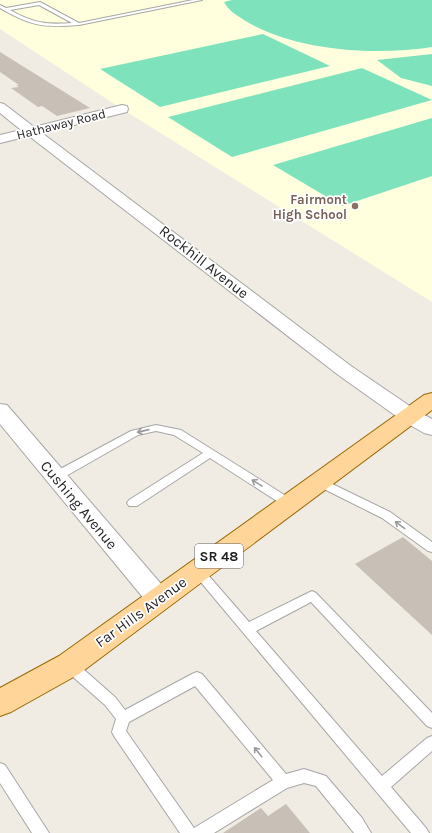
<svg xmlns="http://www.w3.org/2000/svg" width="432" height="833" viewBox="0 0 432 833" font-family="Karla,sans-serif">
<rect width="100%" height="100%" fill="#f0ece4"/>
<polygon fill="#ffffde" points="0,0 432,0 432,302 122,109 0,29"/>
<g fill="#7ee3bd">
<path d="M232,0H432V47C375,56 294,51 244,20C235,14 229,11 224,2Z"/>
<polygon points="263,34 330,66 160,107 100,69"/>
<polygon points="432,54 432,86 401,78 377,60"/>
<polygon points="362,68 432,100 232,157 168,117"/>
<polygon points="432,118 432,176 342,206 273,165"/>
</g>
<g fill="#c8bfb7">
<polygon points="0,52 90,108 57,116 42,106 38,107 11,88 19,87 16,85 19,85 0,72"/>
<polygon points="403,537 432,561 432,635 355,564"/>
<polygon points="286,804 310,833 223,833 261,808 268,816"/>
</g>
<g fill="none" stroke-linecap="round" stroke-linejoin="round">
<g stroke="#a6a6a6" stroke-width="2">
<g id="lane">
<path d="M193,0H202L79,25C43,28 31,26 0,8V5L6,8L40,2L79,23ZM39,5L72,23C47,25 33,23 10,10Z"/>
<polygon points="156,425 181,430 294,501 296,504 294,507 286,507 210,458 137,506 129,506 127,503 129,500 203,453 174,435 156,431 138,435 59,480 51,480 50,477 51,474 131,431"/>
<polygon points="320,478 390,512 432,542 432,552 428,551 382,518 316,485 315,482 316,479"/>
<polygon points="198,566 202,568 249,622 308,593 312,591 316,593 432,713 432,728 427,726 311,602 256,631 382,776 427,738 432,736 432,751 391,787 426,828 429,833 411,833 194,574 192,571 194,568"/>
<path d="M69,660L74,661L115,697L125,710L192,674L197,672L202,674L286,774L304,769L326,776L362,818L371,833H354L316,786L304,783L287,788L214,833H180L114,736L112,732L116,719L105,705L64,669L62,665L64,661ZM195,686L273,780L194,828L126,731L129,722Z"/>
<polygon points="0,763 5,765 49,833 32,833 0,783"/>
</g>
</g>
<g stroke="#a6a6a6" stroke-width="2">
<g id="street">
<polygon points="0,103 4,104 34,127 122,105 127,106 128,109 127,112 42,133 351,366 417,411 432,419 432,435 424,433 403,421 337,374 29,136 0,143 0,135 21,130 0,113"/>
<polygon points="0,404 7,405 168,592 172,599 168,606 159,609 150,606 0,424"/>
</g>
</g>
<g stroke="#996800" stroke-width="2">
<polygon id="primary" points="432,393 432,410 79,674 11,712 0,716 0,688 59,656 424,395"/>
</g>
<use href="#lane" fill="#fff" fill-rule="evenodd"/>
<use href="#street" fill="#fff" fill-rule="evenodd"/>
<use href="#primary" fill="#ffd59a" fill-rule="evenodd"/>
</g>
<defs><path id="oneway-shaft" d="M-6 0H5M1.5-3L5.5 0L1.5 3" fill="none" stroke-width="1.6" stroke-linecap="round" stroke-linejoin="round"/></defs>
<g stroke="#9a9a9a">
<use href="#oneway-shaft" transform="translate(143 431) rotate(167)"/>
<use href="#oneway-shaft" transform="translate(257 483) rotate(-148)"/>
<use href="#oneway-shaft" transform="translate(400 525) rotate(-144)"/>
<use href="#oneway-shaft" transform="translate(258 752) rotate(-129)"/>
</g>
<circle fill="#8d6e63" stroke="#fff" stroke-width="1.5" cx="355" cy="206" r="4"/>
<g text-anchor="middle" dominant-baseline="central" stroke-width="3.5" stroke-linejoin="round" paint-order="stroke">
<g font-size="13" fill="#1f1f1f" stroke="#fff">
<text transform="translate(61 124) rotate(-14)">Hathaway Road</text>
</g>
<g font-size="13" font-weight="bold" fill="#785e54" stroke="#fff" text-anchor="end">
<text x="347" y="199">Fairmont<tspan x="347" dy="15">High School</tspan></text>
</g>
<rect fill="#fff" stroke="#626262" stroke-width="1" x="195" y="544" width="48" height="24" rx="3"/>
<g font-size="14" font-weight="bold" fill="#1f1f1f">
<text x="219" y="556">SR 48</text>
</g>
<g font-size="15" fill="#1f1f1f" stroke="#fff">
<text transform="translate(204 262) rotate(38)">Rockhill Avenue</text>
<text transform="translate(79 505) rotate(50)">Cushing Avenue</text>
<text transform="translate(141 612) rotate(-36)">Far Hills Avenue</text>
</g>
</g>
</svg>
